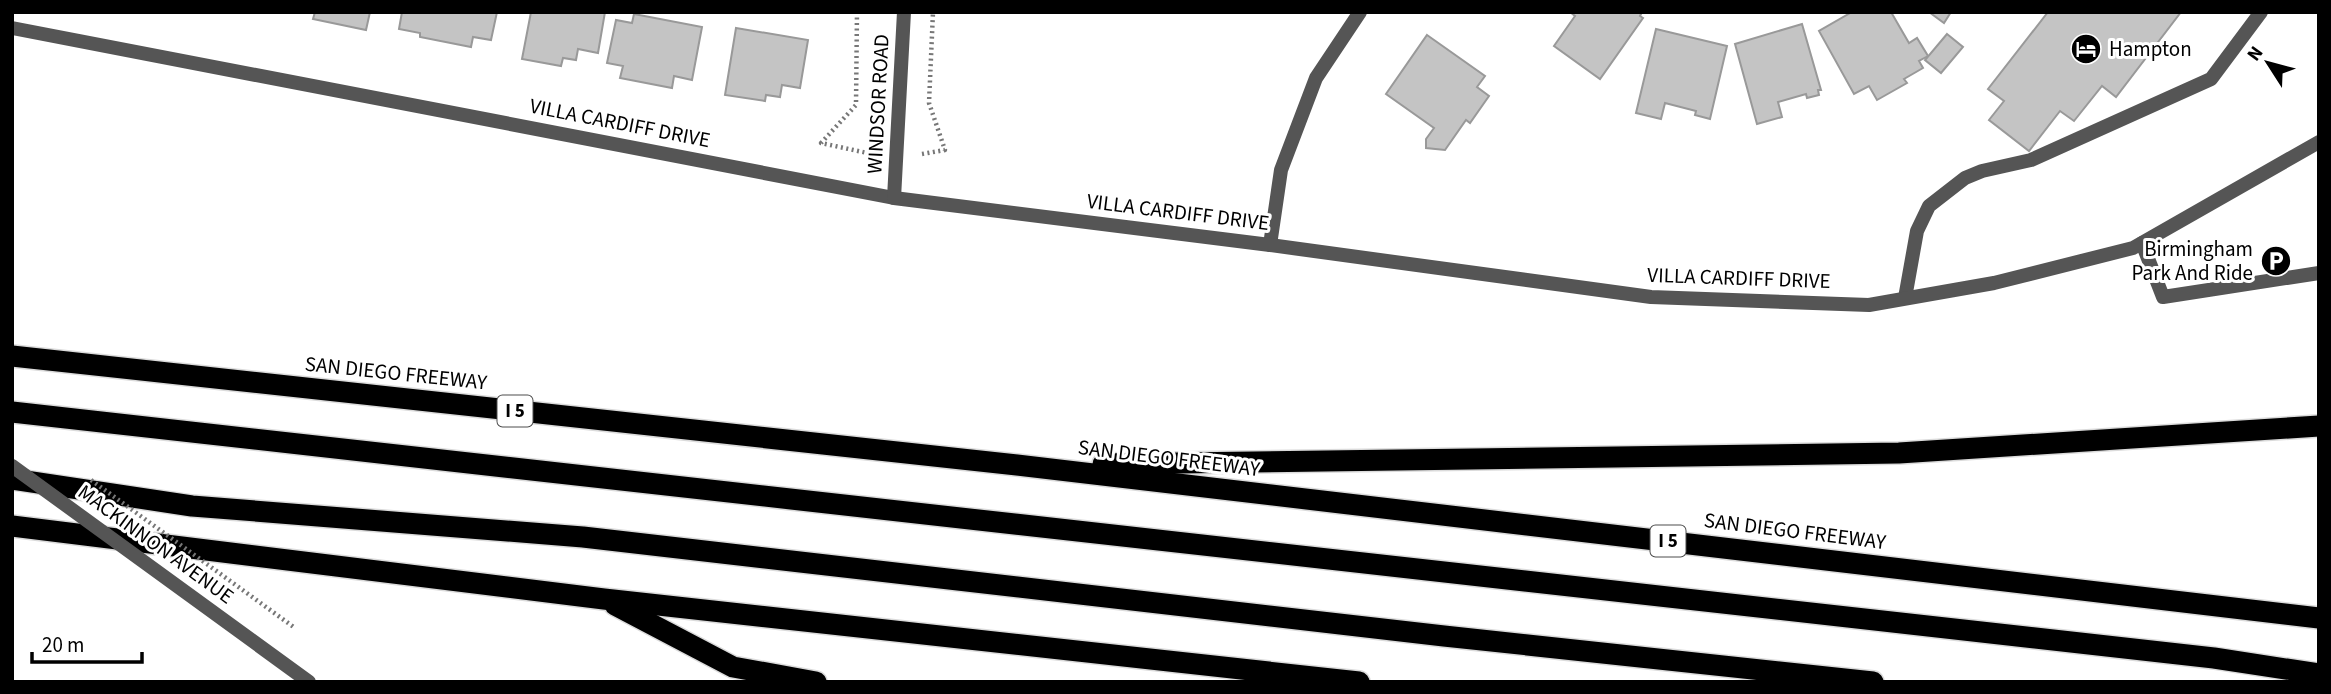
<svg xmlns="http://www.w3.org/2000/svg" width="2331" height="694" viewBox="0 0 2331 694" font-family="'Source Sans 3',sans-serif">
<rect width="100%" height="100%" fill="#fff"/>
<g fill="#c4c4c4" stroke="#999" stroke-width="2">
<polygon points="315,12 370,12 366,30 313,19"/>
<polygon points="402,12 497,12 491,40 473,37 471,47 420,37 420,33 399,29"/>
<polygon points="531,12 605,12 598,53 578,49 576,60 563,58 561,66 522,59"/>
<polygon points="1570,12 1642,12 1640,16 1643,18 1600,79 1554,46 1575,16"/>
<polygon points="1852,12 1891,12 1909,43 1917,38 1928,56 1919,61 1923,68 1904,79 1907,83 1877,100 1869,86 1854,94 1819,31"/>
<polygon points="1929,12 1951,12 1944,23"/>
<polygon points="2048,12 2181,12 2116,97 2102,86 2074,121 2060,111 2029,151 1989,120 2004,101 1988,89"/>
<polygon points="634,14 702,27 692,80 674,76 672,88 620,78 623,66 607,63 616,20 632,23"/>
<polygon points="1802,24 1821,90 1818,90 1819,95 1807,98 1806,94 1778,102 1782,117 1757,124 1735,44"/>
<polygon points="736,28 808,40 800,88 782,85 780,97 766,95 765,101 725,95"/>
<polygon points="1656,29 1727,46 1710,119 1695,115 1696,111 1665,103 1661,119 1636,113"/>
<polygon points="1947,34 1963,47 1941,73 1925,60"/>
<polygon points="1427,35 1485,76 1477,87 1489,96 1470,123 1466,120 1445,150 1426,148 1426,139 1434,128 1386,94"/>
</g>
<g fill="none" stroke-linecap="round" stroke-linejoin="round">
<g stroke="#dbdbdb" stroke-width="24">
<g id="motorway">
<polyline points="12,356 1017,465 2319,618"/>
<polyline points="12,412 2214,658 2319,674"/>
<polyline points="1103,464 1899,453 2319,426"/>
<polyline points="12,479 192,506 583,537 1444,636 1873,682"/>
<polyline points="12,526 604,599 1359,682"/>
<polyline points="615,605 733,667 816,682"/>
</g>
</g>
<g stroke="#777" stroke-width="4.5" stroke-dasharray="2 3.5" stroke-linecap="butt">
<polyline points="857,12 856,105 821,143 872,154"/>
<polyline points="922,154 945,150 929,103 933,12"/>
</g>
<g stroke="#555" stroke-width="14">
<polyline points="2142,243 2163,297 2319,273"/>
<polyline points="1905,298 1917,231 1929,206 1965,178 1982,171 2031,160 2211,79 2261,12"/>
</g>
<polyline stroke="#555" stroke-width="14" points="1270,245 1281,170 1316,78 1360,12"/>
<g stroke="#555" stroke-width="14">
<polyline points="12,28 894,198 1270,245 1651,297 1869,305 1994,283 2133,248 2319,142"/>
<polyline points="894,198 904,12"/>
</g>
<use href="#motorway" stroke="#000" stroke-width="21"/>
<polyline stroke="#777" stroke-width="4.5" stroke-dasharray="2 3.5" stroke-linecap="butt" points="91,480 295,628"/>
<polyline stroke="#555" stroke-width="14" points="12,466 309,682"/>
</g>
<defs>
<g id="hotel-disc" transform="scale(1.575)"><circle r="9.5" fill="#000" stroke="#fff"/><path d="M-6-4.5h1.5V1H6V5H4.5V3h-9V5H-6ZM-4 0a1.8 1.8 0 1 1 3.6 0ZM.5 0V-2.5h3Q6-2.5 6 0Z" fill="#fff"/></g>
<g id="parking-disc" transform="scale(1.575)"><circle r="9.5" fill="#000" stroke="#fff"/><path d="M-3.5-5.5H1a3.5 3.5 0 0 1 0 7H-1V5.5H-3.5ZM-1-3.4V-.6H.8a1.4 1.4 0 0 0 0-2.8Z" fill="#fff"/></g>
</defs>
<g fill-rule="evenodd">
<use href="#hotel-disc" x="2086" y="49"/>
<use href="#parking-disc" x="2276" y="261"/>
</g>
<g text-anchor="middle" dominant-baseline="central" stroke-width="6" stroke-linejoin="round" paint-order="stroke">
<g fill="#fff" stroke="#4c4c4c" stroke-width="2">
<rect x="497.5" y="395.5" width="35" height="31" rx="5"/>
<rect x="1650.5" y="525.5" width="35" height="31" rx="5"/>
</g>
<g font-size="19" font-weight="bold" fill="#000">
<text x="515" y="411">I 5</text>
<text x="1668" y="541">I 5</text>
</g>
<g font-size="21" fill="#000" stroke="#fff" text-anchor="start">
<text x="2109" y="49">Hampton</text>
<text x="2253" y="249" text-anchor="end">Birmingham<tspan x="2253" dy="24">Park And Ride</tspan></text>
</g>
<g font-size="21" fill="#000" stroke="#fff">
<text transform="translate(878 104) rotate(-87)">WINDSOR ROAD</text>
<text transform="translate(620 123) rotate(11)">VILLA CARDIFF DRIVE</text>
<text transform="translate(1178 212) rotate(7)">VILLA CARDIFF DRIVE</text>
<text transform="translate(1739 278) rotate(2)">VILLA CARDIFF DRIVE</text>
<text transform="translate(396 373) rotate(6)">SAN DIEGO FREEWAY</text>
<text transform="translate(1169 458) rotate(7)">SAN DIEGO FREEWAY</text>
<text transform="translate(1795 531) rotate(7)">SAN DIEGO FREEWAY</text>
<text transform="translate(156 544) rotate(36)">MACKINNON AVENUE</text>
</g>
</g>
<rect width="2331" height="694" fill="none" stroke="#000000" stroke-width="28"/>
<g transform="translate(2268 63) rotate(306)" stroke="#ffffff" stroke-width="5" paint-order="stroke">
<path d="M0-5L12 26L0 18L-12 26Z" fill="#000000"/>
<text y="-10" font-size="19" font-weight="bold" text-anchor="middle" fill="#000000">N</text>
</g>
<path d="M32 652v10h110v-10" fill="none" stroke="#000000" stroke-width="3.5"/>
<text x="42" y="652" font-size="21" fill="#000000" stroke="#ffffff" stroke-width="5" paint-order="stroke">20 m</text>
</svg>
